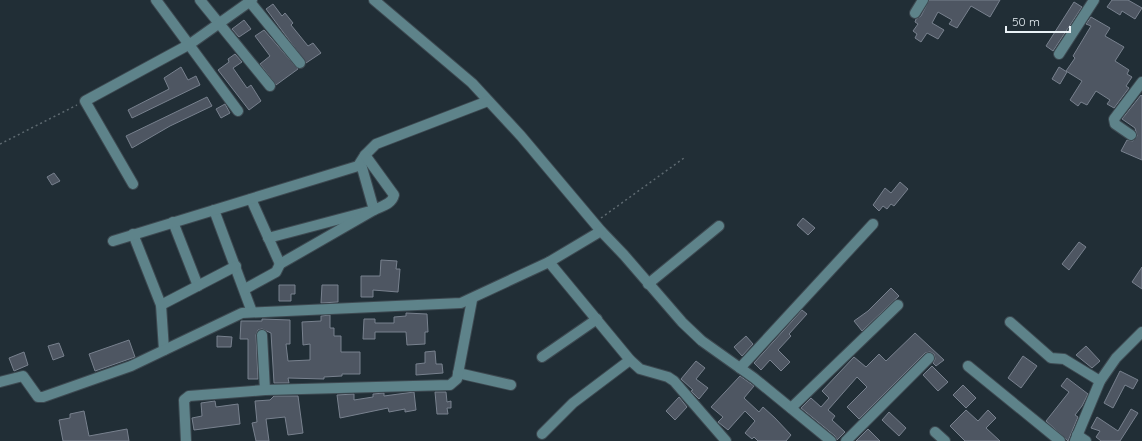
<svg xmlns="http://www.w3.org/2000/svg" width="1142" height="441" viewBox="0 0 1142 441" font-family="Quicksand,sans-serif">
<rect width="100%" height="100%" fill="#212e36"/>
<g fill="#4e5662" stroke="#78818e">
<polygon points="929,0 1000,0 990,17 971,6 957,28 949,24 952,20 938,12 932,23 944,30 938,39 927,33 921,42 915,38 917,34 913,31 918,24 915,22 916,19 921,16"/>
<polygon points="1112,0 1128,0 1142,8 1135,19 1122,11 1120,15 1107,7"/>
<polygon points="1074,2 1082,7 1053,51 1046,46"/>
<polygon points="273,4 282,16 285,13 293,23 291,25 308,46 313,43 321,53 306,63 266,9"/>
<polygon points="1091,17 1110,28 1105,36 1124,47 1115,61 1129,70 1127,74 1132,77 1126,86 1129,88 1114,108 1107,104 1110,100 1096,91 1087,105 1081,102 1078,106 1070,100 1082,81 1066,71 1075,58 1073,56 1091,26 1086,24"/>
<polygon points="244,20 251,29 239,37 232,29"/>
<polygon points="264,30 298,69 276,85 260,64 270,56 255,36"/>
<polygon points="235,54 242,62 233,68 247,88 251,85 261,101 249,110 218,70 229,62 228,59"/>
<polygon points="181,67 188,80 196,76 200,85 132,118 128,110 169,89 164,78"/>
<polygon points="1059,67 1067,72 1060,84 1052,79"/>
<polygon points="1141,95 1142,96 1142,160 1121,151 1127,140 1133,141 1137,136 1135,128 1122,119"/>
<polygon points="207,97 212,106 170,126 132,148 126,136"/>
<polygon points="225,104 230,113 221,118 216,109"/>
<polygon points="54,173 60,181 52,185 47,177"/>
<polygon points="900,182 908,189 894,206 891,204 887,209 883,206 879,211 873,205 885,188 891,193"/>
<polygon points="803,218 815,228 808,235 797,225"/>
<polygon points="1079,242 1086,247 1069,270 1062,264"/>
<polygon points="381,260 397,261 396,269 400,269 398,292 373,290 373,297 361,297 361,276 380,276"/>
<polygon points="1142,267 1142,289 1132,282"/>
<polygon points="279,285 295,285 295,294 291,294 291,301 279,301"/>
<polygon points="322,285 338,285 338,302 321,303"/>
<polygon points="891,288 899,296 862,331 854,321 868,311"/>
<polygon points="802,310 807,314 789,334 791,336 778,350 790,362 781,371 770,360 761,370 754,363"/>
<polygon points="406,313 427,314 428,332 425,332 425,344 407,345 406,332 375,332 375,339 363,339 364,319 375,319 375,323 394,323 394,317 406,316"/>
<polygon points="330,315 330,328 334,328 334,336 341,336 341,352 360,352 360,374 342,374 342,376 324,377 324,379 288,378 289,383 274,383 271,333 262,329 258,330 256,335 258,379 248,379 248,339 240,339 241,321 262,321 262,319 290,320 290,344 286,344 288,361 310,360 310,344 303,345 302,322 321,321 321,316"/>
<polygon points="915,333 944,360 936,366 933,363 935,359 934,354 930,352 925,353 859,419 847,407 867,387 857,377 828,410 835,416 832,420 845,432 837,440 835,436 801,408 811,398 821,407 829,398 822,391 854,357 866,367 879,354 886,361"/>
<polygon points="217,336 232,337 231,347 217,347"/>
<polygon points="746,336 753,344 742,356 734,347"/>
<polygon points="129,340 135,357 95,371 89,354"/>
<polygon points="59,343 64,356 53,360 48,346"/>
<polygon points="1086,346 1100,361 1092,368 1076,355"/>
<polygon points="435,351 436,364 442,364 443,373 416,375 416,364 425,363 425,352"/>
<polygon points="24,352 28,365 14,371 9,358"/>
<polygon points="1023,356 1037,366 1021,388 1008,378"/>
<polygon points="696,361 705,368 696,379 708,388 699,399 691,391 693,390 681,379"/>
<polygon points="932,366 948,382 938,391 923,375"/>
<polygon points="1120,371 1138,380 1133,389 1125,385 1113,408 1104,403"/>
<polygon points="740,376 754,386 744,398 759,412 763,407 775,418 791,435 786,441 758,441 754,437 752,439 745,433 755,421 745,411 728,430 718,422 723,417 711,407"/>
<polygon points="1067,378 1088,394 1082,406 1075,415 1078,417 1068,441 1046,421 1069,392 1061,386"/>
<polygon points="963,385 976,398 966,408 953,395"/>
<polygon points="414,392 416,410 405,412 405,409 389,412 388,408 340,418 337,395 354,394 354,400 373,397 373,394 384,393 384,396"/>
<polygon points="435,392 446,392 447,402 451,401 451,408 447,408 448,414 437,414"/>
<polygon points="274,396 298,396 303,433 288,435 285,417 266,419 269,441 256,441 252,423 257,422 255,401 270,400"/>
<polygon points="679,397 687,407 675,420 666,411"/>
<polygon points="215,401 216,407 238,404 240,424 194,430 192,418 202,416 201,403"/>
<polygon points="1131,409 1138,413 1120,441 1101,441 1096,437 1100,431 1091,428 1097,417 1118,431"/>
<polygon points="966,410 978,421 988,410 996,418 986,428 1000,441 965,441 950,426"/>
<polygon points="84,411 89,436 127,429 129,441 63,441 59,420 70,418 70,414"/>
<polygon points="889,412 906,428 899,436 882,420"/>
<polygon points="868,429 880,441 856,441"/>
</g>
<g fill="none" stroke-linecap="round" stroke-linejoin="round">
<g stroke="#3d4951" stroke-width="12">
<g id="minor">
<polyline points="156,0 238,111"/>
<polyline points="200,0 270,86"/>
<polyline points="374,0 472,83 521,136 601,231 624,255 682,322 702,341 754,378 831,441"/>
<polyline points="250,2 300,63"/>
<polyline points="915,13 923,0"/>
<polyline points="1059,54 1094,0"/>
<polyline points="1131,135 1115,124 1114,119 1142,82"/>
<polyline points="133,184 85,101 190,44 252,0"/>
<polyline points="251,199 280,264"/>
<polyline points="214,210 252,312"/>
<polyline points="173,222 198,286"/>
<polyline points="133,234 161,305 164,350"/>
<polyline points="268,238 374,210 361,164"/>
<polyline points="113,241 358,166 365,155 376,144 488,101"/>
<polyline points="549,262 630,360 640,369 668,377 674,381 726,441"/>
<polyline points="648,284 719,226"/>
<path d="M245,289L276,272L280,264L374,210C382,206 392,204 394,195L365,155"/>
<polyline points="161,305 236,266"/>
<polyline points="1010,322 1051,358 1064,359 1100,381"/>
<polyline points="262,335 265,390"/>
<polyline points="542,357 597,319"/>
<polyline points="968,366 1060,441"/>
<polyline points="740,368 873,224"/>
<polyline points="458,373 511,385"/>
<polyline points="0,382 23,376 38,397 43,397 131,366 242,313 461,303 549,262 601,231"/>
<polyline points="791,408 898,305"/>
<polyline points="935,432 945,441"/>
<polyline points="542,434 573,403 630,360"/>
<polyline points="1077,435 1086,441"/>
<polyline points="186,441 184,400 189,396 265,390 450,385 457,379 472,300"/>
<polyline points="846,441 929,358"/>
<polyline points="1075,441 1100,381 1116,358 1142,332"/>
</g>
</g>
<g stroke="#5e6a71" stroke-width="1.5" stroke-dasharray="2 3" stroke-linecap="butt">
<polyline points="0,144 77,105"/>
<polyline points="601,218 684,158"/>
</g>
<use href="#minor" stroke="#5e838a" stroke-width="10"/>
</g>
<path d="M1006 26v6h64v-6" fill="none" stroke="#e9f1f6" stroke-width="2"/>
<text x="1012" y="26" font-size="12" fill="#e9f1f6" stroke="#212e36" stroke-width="3" paint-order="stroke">50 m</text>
</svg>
